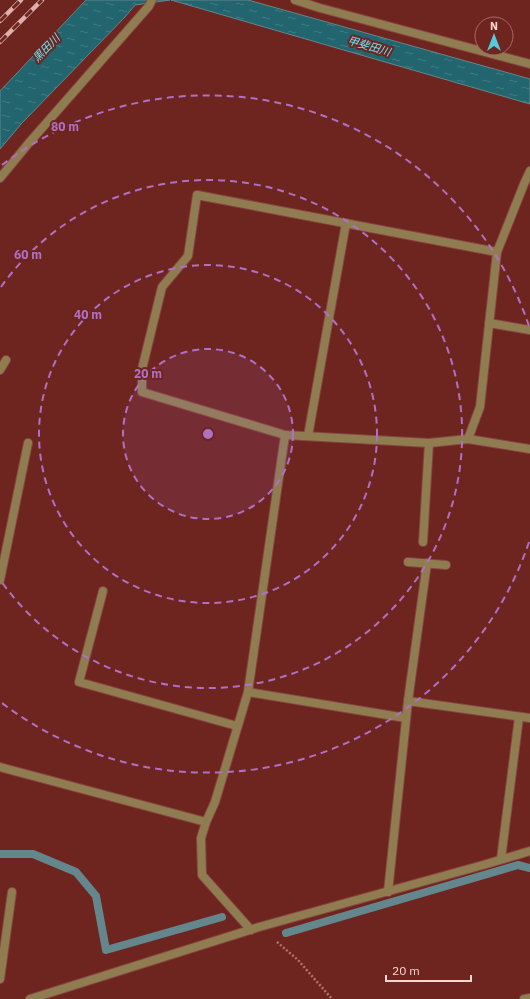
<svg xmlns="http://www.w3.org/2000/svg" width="530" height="999" viewBox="0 0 530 999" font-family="'IBM Plex Sans','Noto Sans JP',sans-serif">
<defs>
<pattern id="water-ripples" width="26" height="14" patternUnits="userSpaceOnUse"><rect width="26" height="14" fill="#22656e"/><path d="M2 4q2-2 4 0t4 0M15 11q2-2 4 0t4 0" fill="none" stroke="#437a82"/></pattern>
</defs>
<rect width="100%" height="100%" fill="#6e241f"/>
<g fill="url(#water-ripples)" stroke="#63878c">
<polygon points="86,0 170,0 135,5 125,17 22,123 0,149 0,91"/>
<polygon points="171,0 248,0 530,79 530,104"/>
</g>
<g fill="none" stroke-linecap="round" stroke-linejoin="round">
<g stroke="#63878c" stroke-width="8">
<polyline points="0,854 33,854 76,872 96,896 106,950 222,917"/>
<polyline points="286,933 518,865 530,868"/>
</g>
<g stroke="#88443f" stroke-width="10">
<g id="lane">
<polyline points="489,323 530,330"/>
<polyline points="423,542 429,443"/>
</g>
</g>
<g stroke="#88443f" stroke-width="10">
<g id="street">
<polyline points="295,0 320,8 530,64"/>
<polyline points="0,178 28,144 149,6 152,0"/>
<polyline points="497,252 197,195 188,256 162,287 142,369 142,392 285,435 429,443 468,439 530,449"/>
<polyline points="0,370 6,360"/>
<polyline points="308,436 346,223"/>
<polyline points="468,439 480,407 497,252 524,184 530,171"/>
<polyline points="408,562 446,565"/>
<polyline points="0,580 28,443"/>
<polyline points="103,591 79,682 237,726"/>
<polyline points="248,692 406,718"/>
<polyline points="408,701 530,718"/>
<polyline points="0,767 206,822"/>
<polyline points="501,859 519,717"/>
<polyline points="388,892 408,701 427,563"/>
<polyline points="251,930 202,875 201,838 206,822 215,802 248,692 285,435"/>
<polyline points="0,979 12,892"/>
<polyline points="30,999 259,927 483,865 530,851"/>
<polyline points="524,999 530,998"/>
</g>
</g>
<polyline stroke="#af7671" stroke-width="2.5" stroke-dasharray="2 2" stroke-linecap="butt" points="277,942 298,960 332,999"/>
<use href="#lane" stroke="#8f7d51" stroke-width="8"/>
<use href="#street" stroke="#8f7d51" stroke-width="8"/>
<g stroke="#deb0ab" stroke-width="4.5">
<g id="rail">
<polyline points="0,21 21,0"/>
<polyline points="0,42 42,0"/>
</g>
</g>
<use href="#rail" stroke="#6e241f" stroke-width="3" stroke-dasharray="9" stroke-linecap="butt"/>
</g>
<circle cx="208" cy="434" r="85" fill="#af70c6" fill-opacity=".12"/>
<g fill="none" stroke="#af70c6" stroke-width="2" stroke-dasharray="7 5">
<circle cx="208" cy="434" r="85"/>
<circle cx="208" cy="434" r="169"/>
<path d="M1 287A254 254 0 1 1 1 581"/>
<path d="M529 542A339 339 0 0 1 2 703M2 165A339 339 0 0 1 529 326"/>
</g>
<g text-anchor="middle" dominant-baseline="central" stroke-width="4" stroke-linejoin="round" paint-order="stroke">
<g font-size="11" font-style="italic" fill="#66e6f7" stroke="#6e241f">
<text transform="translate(369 46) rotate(16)">甲斐田川</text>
<text transform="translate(46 48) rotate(-46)">黒田川</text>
</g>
</g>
<circle cx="208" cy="434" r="6" fill="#af70c6" stroke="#6e241f" stroke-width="2"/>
<g font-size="12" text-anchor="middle" font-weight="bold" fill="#af70c6" stroke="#6e241f" stroke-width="4" stroke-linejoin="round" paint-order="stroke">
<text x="65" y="131">80 m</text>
<text x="28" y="259">60 m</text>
<text x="88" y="319">40 m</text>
<text x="148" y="378">20 m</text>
</g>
<g transform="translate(494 36)"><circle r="19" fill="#6e241f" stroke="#a76b66"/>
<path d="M0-3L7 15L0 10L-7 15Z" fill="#53cbdb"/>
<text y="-6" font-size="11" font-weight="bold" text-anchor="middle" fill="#fcd6d1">N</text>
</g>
<path d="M386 975v6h85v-6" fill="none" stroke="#fcd6d1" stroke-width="2"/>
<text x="392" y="975" font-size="12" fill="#fcd6d1" stroke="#6e241f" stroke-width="3" paint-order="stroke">20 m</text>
</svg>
